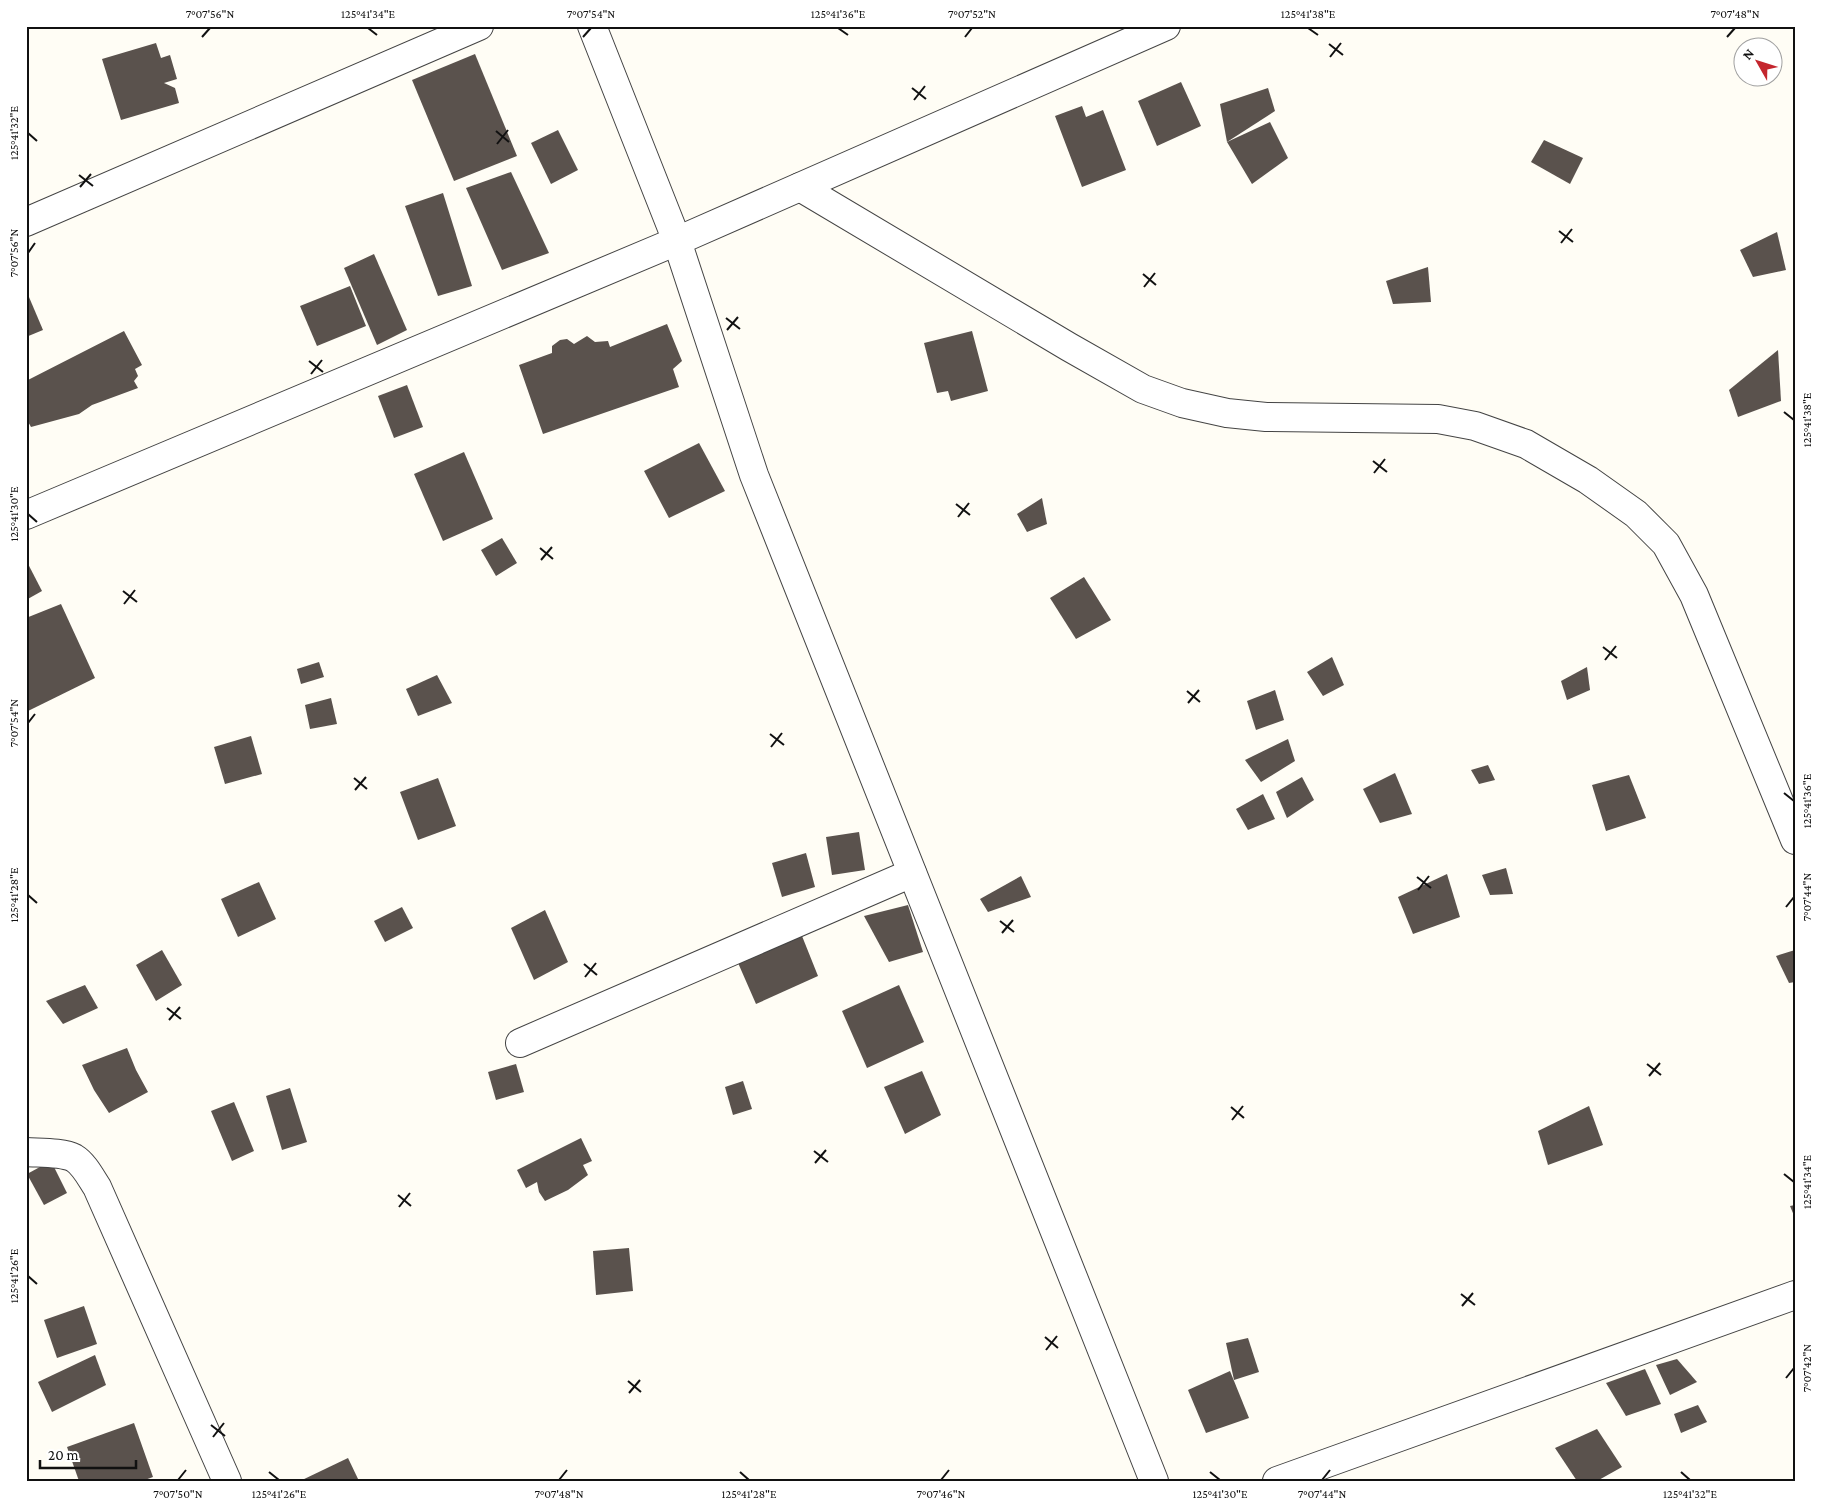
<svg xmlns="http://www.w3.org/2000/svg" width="1821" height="1507" viewBox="0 0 1821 1507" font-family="'Crimson Pro',serif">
<rect width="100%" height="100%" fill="#fffdf5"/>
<g fill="#5a524d">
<polygon points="156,43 161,58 170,55 177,79 164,83 175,88 179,103 121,120 102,59"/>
<polygon points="475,54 517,156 454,181 412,80"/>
<polygon points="1181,82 1201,126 1157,146 1138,101"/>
<polygon points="1268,88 1275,111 1227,142 1220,104"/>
<polygon points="1082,106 1086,117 1103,110 1126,170 1082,187 1055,116"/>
<polygon points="1270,122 1288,158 1252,184 1227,142"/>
<polygon points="558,130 578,170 551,184 531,143"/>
<polygon points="1544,140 1583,158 1570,184 1531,162"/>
<polygon points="511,172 549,253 502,270 466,188"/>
<polygon points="443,193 472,286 438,296 405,206"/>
<polygon points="1777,232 1786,270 1753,277 1740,250"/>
<polygon points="374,254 407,330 377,345 344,268"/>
<polygon points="1428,267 1431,302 1393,304 1386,281"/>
<polygon points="350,286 366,326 317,346 300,306"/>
<polygon points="26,290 43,330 26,337"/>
<polygon points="667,324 682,361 673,369 679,387 543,434 519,365 552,353 552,346 560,340 567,339 574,344 587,336 595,342 608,341 610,347"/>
<polygon points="124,331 142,365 135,369 138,376 134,381 138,388 92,405 79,414 31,427 26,418 26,381"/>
<polygon points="972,331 988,391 951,401 948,391 937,393 924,343"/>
<polygon points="1778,350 1781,401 1738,417 1729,390"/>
<polygon points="407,385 423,427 394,438 378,396"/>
<polygon points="699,443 725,491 669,518 644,471"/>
<polygon points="464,452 493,519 443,541 414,474"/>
<polygon points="1042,498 1047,524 1027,532 1017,514"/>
<polygon points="502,538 517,563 496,576 481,550"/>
<polygon points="26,560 42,591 26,600"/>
<polygon points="1084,577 1111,620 1076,639 1050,598"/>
<polygon points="61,604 95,678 26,712 26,618"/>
<polygon points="1332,657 1344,685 1323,696 1307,672"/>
<polygon points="319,662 324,677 301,684 297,669"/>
<polygon points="1587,667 1590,690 1567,700 1561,681"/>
<polygon points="437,675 452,703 418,716 406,689"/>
<polygon points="1275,690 1284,720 1256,730 1247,701"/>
<polygon points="331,698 337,724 310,729 305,705"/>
<polygon points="251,736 262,774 225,784 214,747"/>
<polygon points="1288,739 1295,761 1261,782 1245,760"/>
<polygon points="1488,765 1495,780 1479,784 1471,770"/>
<polygon points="1395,773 1412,814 1380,823 1363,789"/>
<polygon points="1629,775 1646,818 1606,831 1592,785"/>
<polygon points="1302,777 1314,800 1287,818 1276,792"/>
<polygon points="438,778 456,826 418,840 400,792"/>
<polygon points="1263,794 1275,819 1248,830 1236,809"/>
<polygon points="859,832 865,870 832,875 826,837"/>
<polygon points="806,853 815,887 782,897 772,863"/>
<polygon points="1506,868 1513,894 1490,895 1482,875"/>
<polygon points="1447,874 1460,917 1413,934 1398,897"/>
<polygon points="1021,876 1031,897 988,912 980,899"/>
<polygon points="259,882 276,919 238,937 221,899"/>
<polygon points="908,905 923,952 889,962 864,916"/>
<polygon points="402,907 413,928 385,942 374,921"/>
<polygon points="545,910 568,962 534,980 511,928"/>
<polygon points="798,926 818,976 756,1004 735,956"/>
<polygon points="162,950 182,985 156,1001 136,965"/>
<polygon points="1795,950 1795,982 1789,983 1776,956"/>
<polygon points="85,985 98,1008 63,1024 46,1001"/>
<polygon points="899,985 924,1042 867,1068 842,1011"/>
<polygon points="127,1048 136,1070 148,1092 109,1113 94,1090 82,1065"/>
<polygon points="516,1064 524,1092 496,1100 488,1072"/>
<polygon points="922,1071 941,1115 905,1134 884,1087"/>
<polygon points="743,1081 752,1109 733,1115 725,1087"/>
<polygon points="290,1088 307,1142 282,1150 266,1096"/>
<polygon points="234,1102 254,1151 232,1161 211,1111"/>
<polygon points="1589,1106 1603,1145 1548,1165 1538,1131"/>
<polygon points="581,1138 592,1161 583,1165 588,1175 568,1190 545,1201 539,1192 537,1182 526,1188 517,1170"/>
<polygon points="51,1161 67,1193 44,1205 27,1174"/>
<polygon points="1795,1205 1795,1218 1790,1206"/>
<polygon points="629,1248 633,1291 596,1295 593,1251"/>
<polygon points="84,1306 97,1344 57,1358 44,1320"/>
<polygon points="1248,1338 1259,1372 1234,1380 1226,1343"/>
<polygon points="95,1355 106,1385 52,1412 38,1382"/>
<polygon points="1677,1359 1697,1382 1670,1395 1656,1365"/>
<polygon points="1645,1369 1661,1404 1626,1416 1606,1383"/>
<polygon points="1230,1371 1249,1418 1206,1433 1188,1390"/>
<polygon points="1698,1405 1707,1422 1681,1433 1674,1414"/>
<polygon points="134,1423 153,1477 142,1481 79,1481 67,1447"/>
<polygon points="1597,1429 1622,1467 1597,1481 1577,1481 1555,1448"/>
<polygon points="348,1458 359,1481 300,1481"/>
</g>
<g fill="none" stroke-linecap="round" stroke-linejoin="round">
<g stroke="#444" stroke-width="30">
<g id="minor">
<polyline points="592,26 677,241 754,475 1154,1481"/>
<polyline points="800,187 1069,347 1143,389 1182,403 1227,413 1266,417 1438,419 1475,426 1526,444 1588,480 1636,514 1666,544 1694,595 1795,840"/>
<polyline points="26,222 479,26"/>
<polyline points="26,515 677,241 1166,26"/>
<polyline points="520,1043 912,873"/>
<path d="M26,1152C39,1153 63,1152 74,1158C84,1164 91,1178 97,1187L227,1481"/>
<polyline points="1277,1481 1795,1295"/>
</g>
</g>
<use href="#minor" stroke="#fff" stroke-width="28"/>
</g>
<path fill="none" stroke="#111" stroke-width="2" d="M368,28L377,35M838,28L848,35M1308,28L1318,35M202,37L210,28M583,37L591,28M965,37L972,28M1727,37L1735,28M1329,44L1343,55M1330,57L1341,43M912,88L926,99M914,100L925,86M496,131L509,142M28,133L37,141M497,144L508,130M79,175L93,186M80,187L91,174M1559,231L1573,242M1561,243L1572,229M28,253L35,243M1143,274L1156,285M1144,287L1155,273M726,318L740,329M727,330L738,317M309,361L323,372M311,374L322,360M1784,412L1794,420M1373,461L1387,472M1374,473L1385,459M956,504L970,515M28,514L37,522M958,517L969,503M540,548L553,559M541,560L552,547M123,591L137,602M124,604L135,590M1603,647L1617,658M1605,660L1616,646M1187,691L1200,702M1188,703L1199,690M28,723L35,714M770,734L784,745M771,747L782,733M354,778L367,789M355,790L366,777M1784,793L1794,801M1417,877L1431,888M1418,890L1429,876M28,895L37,903M1786,907L1794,897M1000,921L1014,932M1002,933L1013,920M584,964L597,975M585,977L596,963M167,1008L181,1019M169,1020L180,1007M1647,1064L1661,1075M1649,1076L1660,1063M1231,1107L1244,1118M1232,1120L1243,1106M814,1151L828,1162M815,1163L826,1150M1784,1174L1794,1182M398,1195L411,1206M399,1207L410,1193M28,1276L37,1284M1461,1294L1475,1305M1462,1306L1473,1293M1045,1337L1058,1348M1046,1350L1057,1336M1786,1378L1794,1368M628,1381L641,1392M629,1393L640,1380M211,1425L225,1436M213,1437L224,1423M269,1472L279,1480M740,1472L749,1480M1210,1472L1220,1480M1681,1472L1690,1480M178,1480L186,1470M559,1480L567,1470M941,1480L949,1470M1322,1480L1330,1470"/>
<rect width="1821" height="1507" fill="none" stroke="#ffffff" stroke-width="55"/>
<g transform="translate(1758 62) rotate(309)"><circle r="24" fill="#ffffff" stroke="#a0a0a0"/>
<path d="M0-4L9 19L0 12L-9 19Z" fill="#c4262e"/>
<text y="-8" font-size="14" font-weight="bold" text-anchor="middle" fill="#111111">N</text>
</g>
<path d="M40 1460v8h96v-8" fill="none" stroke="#111111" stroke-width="2.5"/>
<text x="48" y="1460" font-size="15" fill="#111111" stroke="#ffffff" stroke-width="4" paint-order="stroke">20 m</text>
<rect x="28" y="28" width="1766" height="1452" fill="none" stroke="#111" stroke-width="2"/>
<g font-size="12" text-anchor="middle" fill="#111">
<text x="210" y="18">7°07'56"N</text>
<text x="368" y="18">125°41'34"E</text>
<text x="591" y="18">7°07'54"N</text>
<text x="838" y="18">125°41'36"E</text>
<text x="972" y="18">7°07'52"N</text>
<text x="1308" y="18">125°41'38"E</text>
<text x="1735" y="18">7°07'48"N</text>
<text transform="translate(14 133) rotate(-90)" y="4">125°41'32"E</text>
<text transform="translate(14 253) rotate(-90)" y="4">7°07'56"N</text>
<text transform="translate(1807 420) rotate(-90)" y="4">125°41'38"E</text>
<text transform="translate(14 514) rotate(-90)" y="4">125°41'30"E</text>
<text transform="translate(14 723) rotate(-90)" y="4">7°07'54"N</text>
<text transform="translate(1807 801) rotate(-90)" y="4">125°41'36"E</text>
<text transform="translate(14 895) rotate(-90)" y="4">125°41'28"E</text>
<text transform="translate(1807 897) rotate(-90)" y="4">7°07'44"N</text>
<text transform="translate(1807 1182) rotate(-90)" y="4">125°41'34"E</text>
<text transform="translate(14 1276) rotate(-90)" y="4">125°41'26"E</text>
<text transform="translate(1807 1368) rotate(-90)" y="4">7°07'42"N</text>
<text x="178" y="1498">7°07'50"N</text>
<text x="279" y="1498">125°41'26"E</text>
<text x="559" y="1498">7°07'48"N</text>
<text x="749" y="1498">125°41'28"E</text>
<text x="941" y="1498">7°07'46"N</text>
<text x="1220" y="1498">125°41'30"E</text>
<text x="1322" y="1498">7°07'44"N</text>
<text x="1690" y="1498">125°41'32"E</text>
</g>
</svg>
